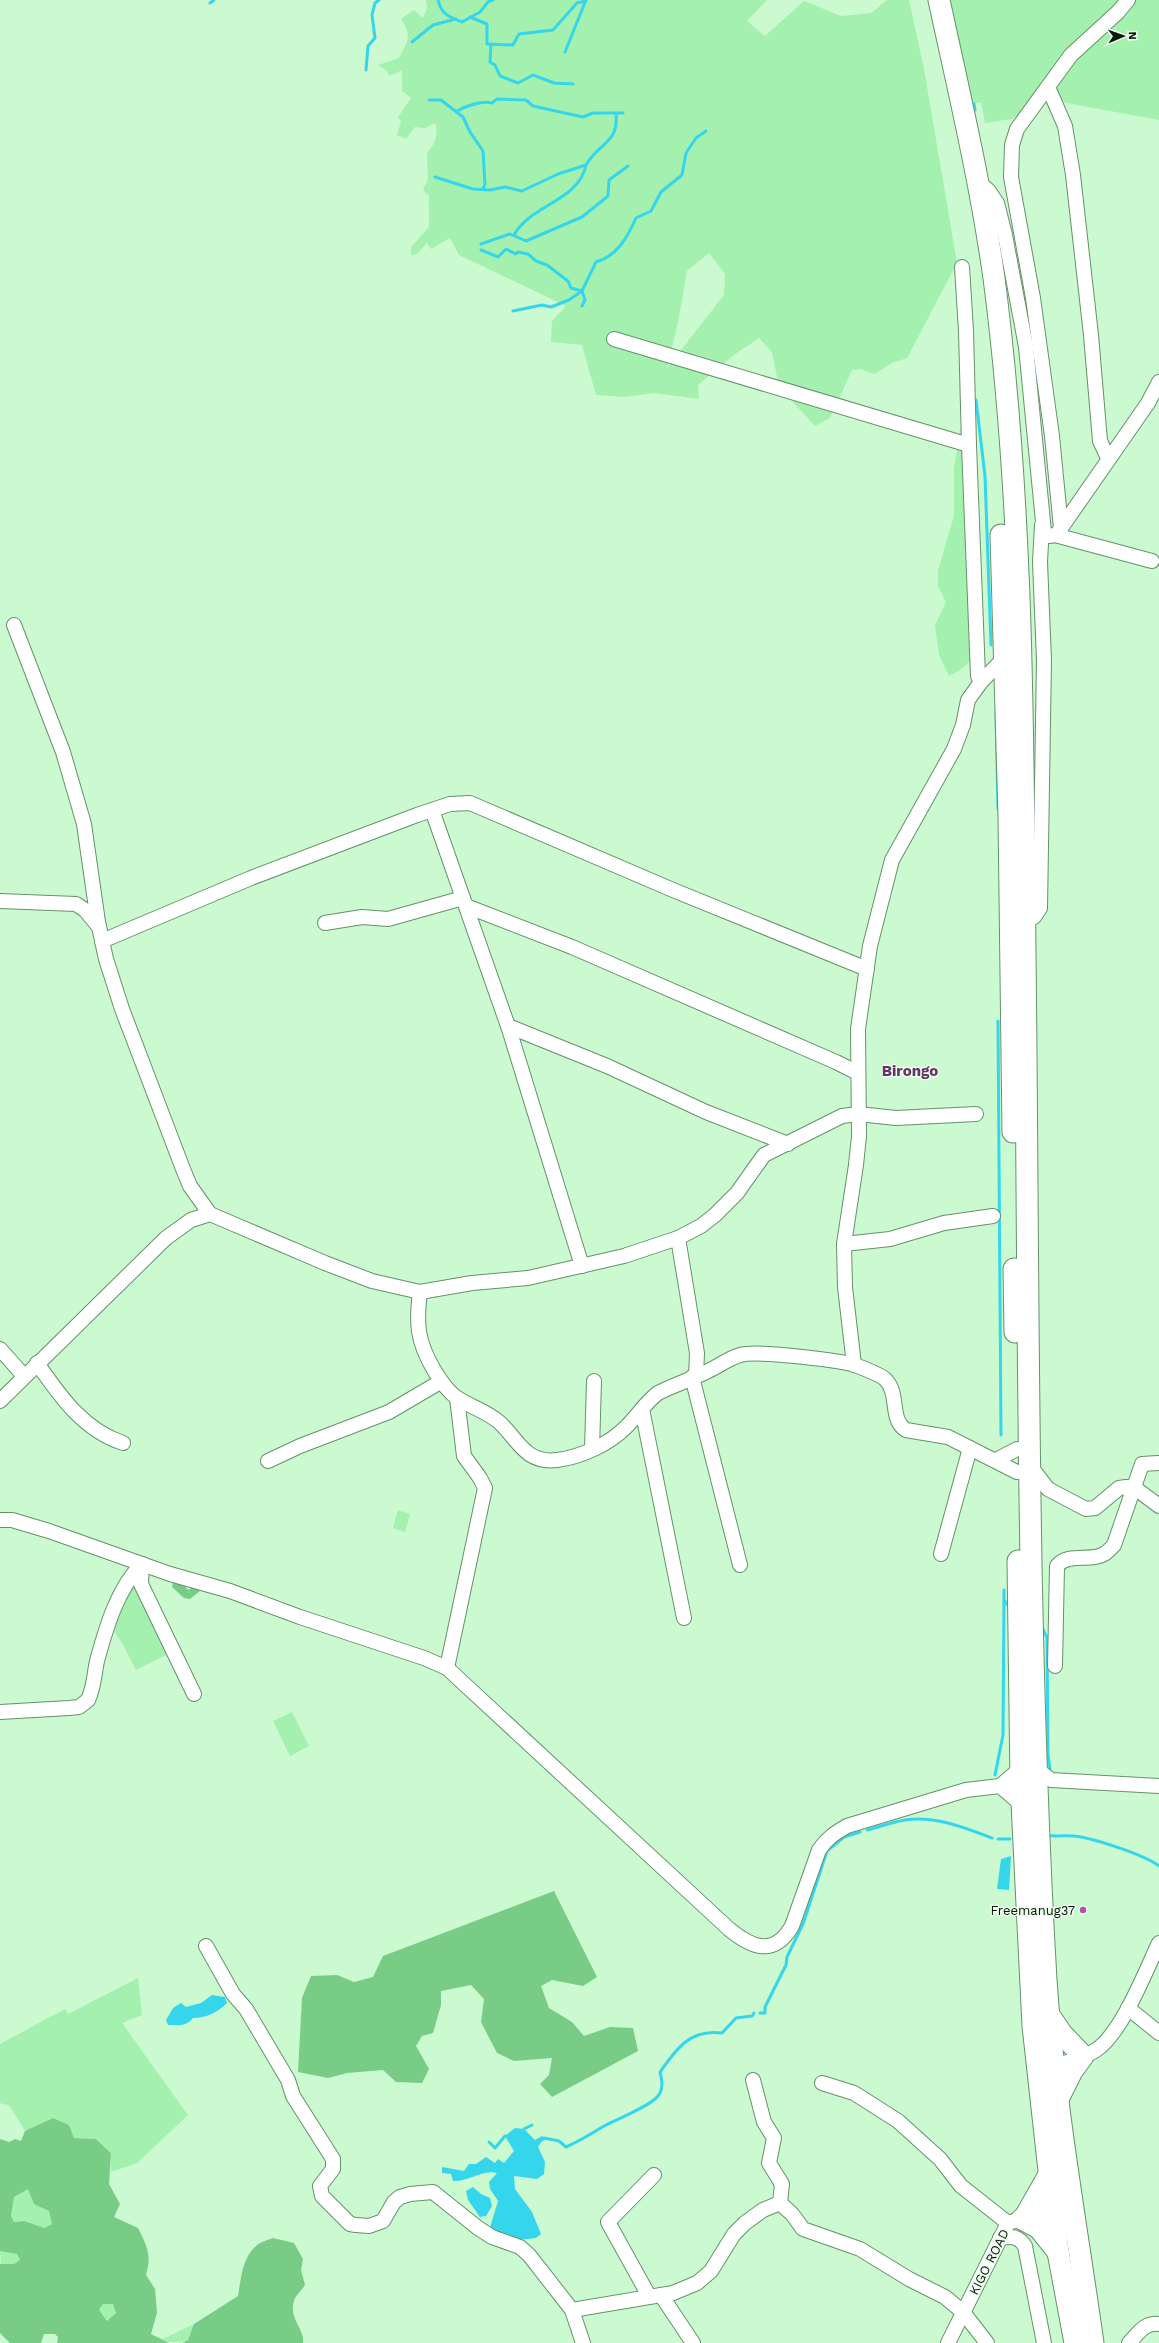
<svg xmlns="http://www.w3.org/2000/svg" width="1159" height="2343" viewBox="0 0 1159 2343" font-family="'Work Sans',sans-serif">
<rect width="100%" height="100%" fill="#cbf9d0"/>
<g fill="#a4f0af" fill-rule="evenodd">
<path d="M426,0H767L747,21L765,36L804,1L841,16L871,13L887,0H909L924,69L957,263L907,358L892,363L874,374L861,369L852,370L830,418L815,426L779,387L772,352L759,338L734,355L698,385L699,399L654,393L625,397L596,395L582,345L551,342L552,321L566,306L459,255L450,238L431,249L427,243L417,254L411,255V247L429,227V196L423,190L428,179L427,153C435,144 439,135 435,123L425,128L415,127L406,139L397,135L401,121L398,117L411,98L402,91V70L389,76L387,71L378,65L399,58C407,42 413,36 401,19L414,10L423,18L427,8ZM709,253L725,274L724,295L667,368L678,322L687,271Z"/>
<polygon points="948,0 1123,0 1028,110 1011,119 985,123 981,102 970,105"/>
<polygon points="1132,0 1159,0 1159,120 1067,103 1056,99 1056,84 1070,61"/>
<polygon points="967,429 975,657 960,670 949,676 939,655 935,625 946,602 938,586 938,571 954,516 954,469 960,430"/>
<polygon points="398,1510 410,1514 405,1532 393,1528"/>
<polygon points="134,1575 170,1653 136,1670 122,1643 111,1627"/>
<polygon points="292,1712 309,1746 290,1756 273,1721"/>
<polygon points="138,1978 142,2015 122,2023 188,2115 137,2163 111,2172 111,2153 97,2139 74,2138 69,2125 53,2118 25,2131 10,2106 0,2103 0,2044 65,2009 68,2014"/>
<polygon points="28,2188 34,2204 49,2210 52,2224 43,2228 24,2221 14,2222 11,2216 14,2197"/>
<polygon points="0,2250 17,2254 20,2260 14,2264 1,2265"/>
<polygon points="103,2304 113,2304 116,2313 107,2321 99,2310"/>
<path d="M194,2324L188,2340C179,2343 170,2343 161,2340Z"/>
</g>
<g fill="#78cc86" fill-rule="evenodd">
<polygon points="173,1582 183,1584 188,1590 193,1587 200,1587 201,1590 190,1599 184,1598 172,1587"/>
<polygon points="554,1891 597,1977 583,1986 552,1980 541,1986 549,2008 572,2022 584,2036 610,2027 633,2028 638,2051 552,2097 540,2084 549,2075 552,2058 514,2061 497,2053 481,2022 484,1999 471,1985 441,1991 441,2005 433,2033 422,2036 416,2046 429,2069 422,2083 396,2082 383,2070 347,2073 328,2078 298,2072 302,1998 311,1976 337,1975 354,1982 373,1977 383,1956"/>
<path d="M53,2118L69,2125L74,2138L96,2139L111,2153L109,2184L120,2204L114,2217L138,2228C147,2246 152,2255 146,2275L155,2289L157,2313L151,2334L169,2343H57L58,2337L55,2334H44L41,2343H10L0,2333V2264H14L20,2260L17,2254L0,2251V2139L9,2142L15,2139L21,2141L25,2131ZM28,2189L34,2204L49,2211L52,2224L44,2228L24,2221L14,2222L11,2216L14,2197ZM103,2304H113L116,2313L107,2321L99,2310Z"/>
<path d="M273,2238L294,2243L303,2259L301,2270L305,2285C302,2290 295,2296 294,2301C288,2318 305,2329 303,2343H182L188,2340L194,2324L238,2296C241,2279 242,2258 256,2246C260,2242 268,2240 273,2238Z"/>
</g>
<g fill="#35d6eb">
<polygon points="1011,1856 1009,1890 997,1889 1001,1859"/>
<path d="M212,1995L225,1997L227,2003C218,2012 206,2018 193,2018C186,2027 178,2025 168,2025L166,2020L173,2008L181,2003L186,2007L201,2003Z"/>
<path d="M515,2128L524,2129L535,2140L542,2136L544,2138L538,2147L545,2162L544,2174L537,2179L514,2176L515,2189L532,2212L541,2234L536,2238L500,2242L498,2232L488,2234L498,2201L490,2189L489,2182L497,2173C483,2169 468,2182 453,2181L451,2174L442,2173V2167L464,2171L469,2164H476L486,2157L495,2163L498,2159L504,2163L514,2151L505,2136Z"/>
<polygon points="473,2187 481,2194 490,2198 492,2206 486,2216 480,2217 468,2200 466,2191"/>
</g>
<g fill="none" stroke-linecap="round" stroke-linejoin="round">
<g stroke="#35d6eb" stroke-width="3">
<path d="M438,0C441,14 449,17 462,22L480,12L488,2L493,0"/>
<polyline points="210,3 214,0"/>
<polyline points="470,17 487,24 487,44 513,45 519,34 553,30 577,3 586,1"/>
<polyline points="412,42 433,25 456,19"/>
<polyline points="491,44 490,62 495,65 500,76 518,83 533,75 554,83 573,84"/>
<polyline points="565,52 586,0"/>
<polyline points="366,70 368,46 375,38 372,15 375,3 379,0"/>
<polyline points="429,100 441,100 463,117 470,132 483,151 485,184 483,189"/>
<polyline points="974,104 975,110"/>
<path d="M457,111C466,106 482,100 492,103L497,99L526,100L533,106L583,117L593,113H623"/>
<path d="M435,177L473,189L490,190L505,187L522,191L558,174L586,165C599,142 619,144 616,113"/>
<path d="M514,235C530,205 579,201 586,165"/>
<polyline points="481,244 510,234 526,241 582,217 608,196 609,180 628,166"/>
<polyline points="481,250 498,257 506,249 516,254 518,252 528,254 536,261 547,265 568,281 571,288 582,291 585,300 582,306"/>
<path d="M513,311L542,305L551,307L569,300L582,291L596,262C617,256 627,238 636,218L651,211L661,192L682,175L686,153L696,138L706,131"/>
<polyline points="976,400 985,476 991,645"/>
<polyline points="996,711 998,809"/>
<polyline points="998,1021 1001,1435"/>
<polyline points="1004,1590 1004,1600 1008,1605"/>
<polyline points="1043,1629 1047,1638 1048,1755 1050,1769"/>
<polyline points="995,1775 1003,1735 1004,1600"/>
<path d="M867,1830C879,1827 892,1822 905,1820C934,1815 966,1828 992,1838"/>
<path d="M1046,1835C1055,1837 1064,1835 1074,1836C1093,1838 1145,1855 1159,1866"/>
<polyline points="998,1839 1010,1839"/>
<polyline points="760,2013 765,2013 765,2007 786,1965 787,1957 803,1924 827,1851 844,1837 860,1832"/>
<polyline points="524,2129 532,2125"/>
<path d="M542,2140L544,2138L559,2141L566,2147C580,2141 591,2134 604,2126C617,2119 649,2107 658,2096C664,2089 662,2079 660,2072C677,2048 690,2029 722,2033L736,2018L752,2016L754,2013"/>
<polyline points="489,2142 495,2148 505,2136"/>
</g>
<g stroke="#66916c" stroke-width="16">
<g id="minor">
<polyline points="1048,87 1065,126 1073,175 1091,335 1100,441 1108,458"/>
<polyline points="978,182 988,190 997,203 1005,235 1026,347 1044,532 1049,536 1055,535 1152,561"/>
<polyline points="614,339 969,445 966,331 962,267"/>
<polyline points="969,445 978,676 981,682"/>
<polyline points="1061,528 1052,436 1033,298 1011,177 1012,145 1017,129 1071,55 1118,12 1128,0"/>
<polyline points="1059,531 1148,403 1159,382"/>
<polyline points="14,625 63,752 84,824 98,922 106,959 122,1009 183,1169 190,1186 210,1214 325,1263 372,1281 420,1292 472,1283 528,1278 624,1256 678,1238 701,1226 715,1215 737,1193 764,1155 842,1116 858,1114 896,1118 976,1114"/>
<polyline points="432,810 509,1029 582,1266"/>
<polyline points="0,901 76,904 85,910 99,927"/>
<polyline points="466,906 572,947 836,1062 858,1073"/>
<polyline points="1025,920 1034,917 1040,908 1044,660 1040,562 1042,525"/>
<polyline points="325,923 362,917 388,919 463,898"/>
<polyline points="102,941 251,878 417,815 450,804 470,803 673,890 867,969"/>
<polyline points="508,1026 607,1066 706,1112 788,1144"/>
<polyline points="678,1238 697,1353 696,1376"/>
<polyline points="844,1244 890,1239 944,1223 993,1216"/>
<path d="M420,1292C416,1324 417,1341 434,1370C440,1380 447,1391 457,1398C471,1407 486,1411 499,1422C518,1439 525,1464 557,1460C581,1457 610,1444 627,1426C638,1415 646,1402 658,1393C674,1385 692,1379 708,1371C719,1366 729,1358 740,1355C757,1350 833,1360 852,1364C858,1366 881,1375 885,1379C900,1393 889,1420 906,1430L948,1437L1017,1472"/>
<polyline points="0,1349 24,1376"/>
<path d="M37,1363C60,1396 83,1430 123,1443"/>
<polyline points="854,1365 845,1287 844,1244 856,1165 859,1136 858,1029 870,946 892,860 954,749 963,725 968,700 981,682 1005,657"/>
<polyline points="692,1377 740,1565"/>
<polyline points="0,1401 166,1238 191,1220 210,1214"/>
<polyline points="642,1409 684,1618"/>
<polyline points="592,1449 594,1381"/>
<polyline points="996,1460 1017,1449"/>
<polyline points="268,1461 300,1446 389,1412 440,1382"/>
<polyline points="1031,1467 1048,1489 1086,1509 1095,1508 1119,1488 1126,1487 1135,1488 1159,1506"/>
<path d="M0,1520H12L49,1531L170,1574L230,1591L300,1617L424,1658L447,1668L729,1929C752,1948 774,1957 792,1926L819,1850C827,1838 835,1833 847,1826L966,1790L1000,1786L1021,1768"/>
<polyline points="941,1554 970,1448"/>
<polyline points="142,1564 141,1584 194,1694"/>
<path d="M1055,1666L1057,1566C1068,1552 1092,1562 1104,1554C1108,1552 1111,1548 1114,1545L1142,1464L1158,1463"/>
<polyline points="447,1668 485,1488 480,1478 464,1456 457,1398"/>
<path d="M0,1712L69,1708L79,1707L88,1700C94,1688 94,1675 97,1661C106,1628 117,1589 142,1564"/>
<polyline points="1037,1769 1051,1780 1159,1786"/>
<polyline points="1000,1786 1023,1806"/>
<polyline points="206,1946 233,1994 246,2009 288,2080 293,2096 333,2159 333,2169 320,2186 322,2196 350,2224 356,2225 369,2226 383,2221 394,2202 400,2197 410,2194 433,2192 478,2228 492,2237 520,2247 529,2255 572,2310 583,2343"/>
<polyline points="1128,2008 1159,2033"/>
<path d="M1047,2067C1062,2064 1082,2059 1096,2050C1122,2033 1145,1972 1159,1943"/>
<polyline points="753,2080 764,2122 774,2138 769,2163 782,2184 780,2203"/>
<polyline points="822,2083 854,2093 898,2121 940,2159 961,2186 1008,2223"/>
<path d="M1000,2238C1012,2236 1018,2236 1025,2246L1044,2343"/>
<polyline points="661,2295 693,2343"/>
<polyline points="649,2296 608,2222 654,2175"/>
<polyline points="572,2310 673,2293 697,2283 711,2271 734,2234 745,2223 763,2210 780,2203 792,2214 803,2229 860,2249 909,2279 945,2297 963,2312 987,2343"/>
<polyline points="948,2343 1008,2223 1061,2207"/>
<path d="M1129,2343C1138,2334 1144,2322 1159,2324"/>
</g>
</g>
<g stroke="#66916c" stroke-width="23">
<g id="highway">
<path d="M939,0C959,92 981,185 994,278C1023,501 1023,727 1025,951C1029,1294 1026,1637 1046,1980C1054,2101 1076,2222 1093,2343"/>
<polyline points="1001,535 1009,817 1013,1132"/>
<polyline points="1014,1269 1015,1332"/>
<polyline points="1018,1561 1021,1783 1033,2026 1058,2252 1075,2343"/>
<polyline points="1049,2015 1062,2034 1083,2056 1072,2071 1058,2099"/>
<polyline points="1025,2217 1050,2173"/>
<polyline points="1022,2219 1039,2228 1058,2252"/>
</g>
</g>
<use href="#minor" stroke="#fff" stroke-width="14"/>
<use href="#highway" stroke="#fff" stroke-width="21"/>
</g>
<circle fill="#b44eb2" stroke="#ecfeed" stroke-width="1.5" cx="1083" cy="1910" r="4"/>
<g text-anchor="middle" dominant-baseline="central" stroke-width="3" stroke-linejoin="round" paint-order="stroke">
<g font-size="13" fill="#061709" stroke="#ecfeed" text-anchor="end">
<text x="1075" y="1910">Freemanug37</text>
</g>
<g font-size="13" fill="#061709" stroke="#ecfeed">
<text transform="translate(989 2262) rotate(-63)">KIGO ROAD</text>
</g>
<g font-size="15" font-weight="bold" fill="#653364" stroke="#ecfeed">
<text x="910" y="1071">Birongo</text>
</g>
</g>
<g transform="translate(1123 36) rotate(88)" stroke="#ecfeed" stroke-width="3" paint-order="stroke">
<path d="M0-3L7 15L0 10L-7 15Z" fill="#061709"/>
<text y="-6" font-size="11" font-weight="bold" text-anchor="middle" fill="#061709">N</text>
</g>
</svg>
